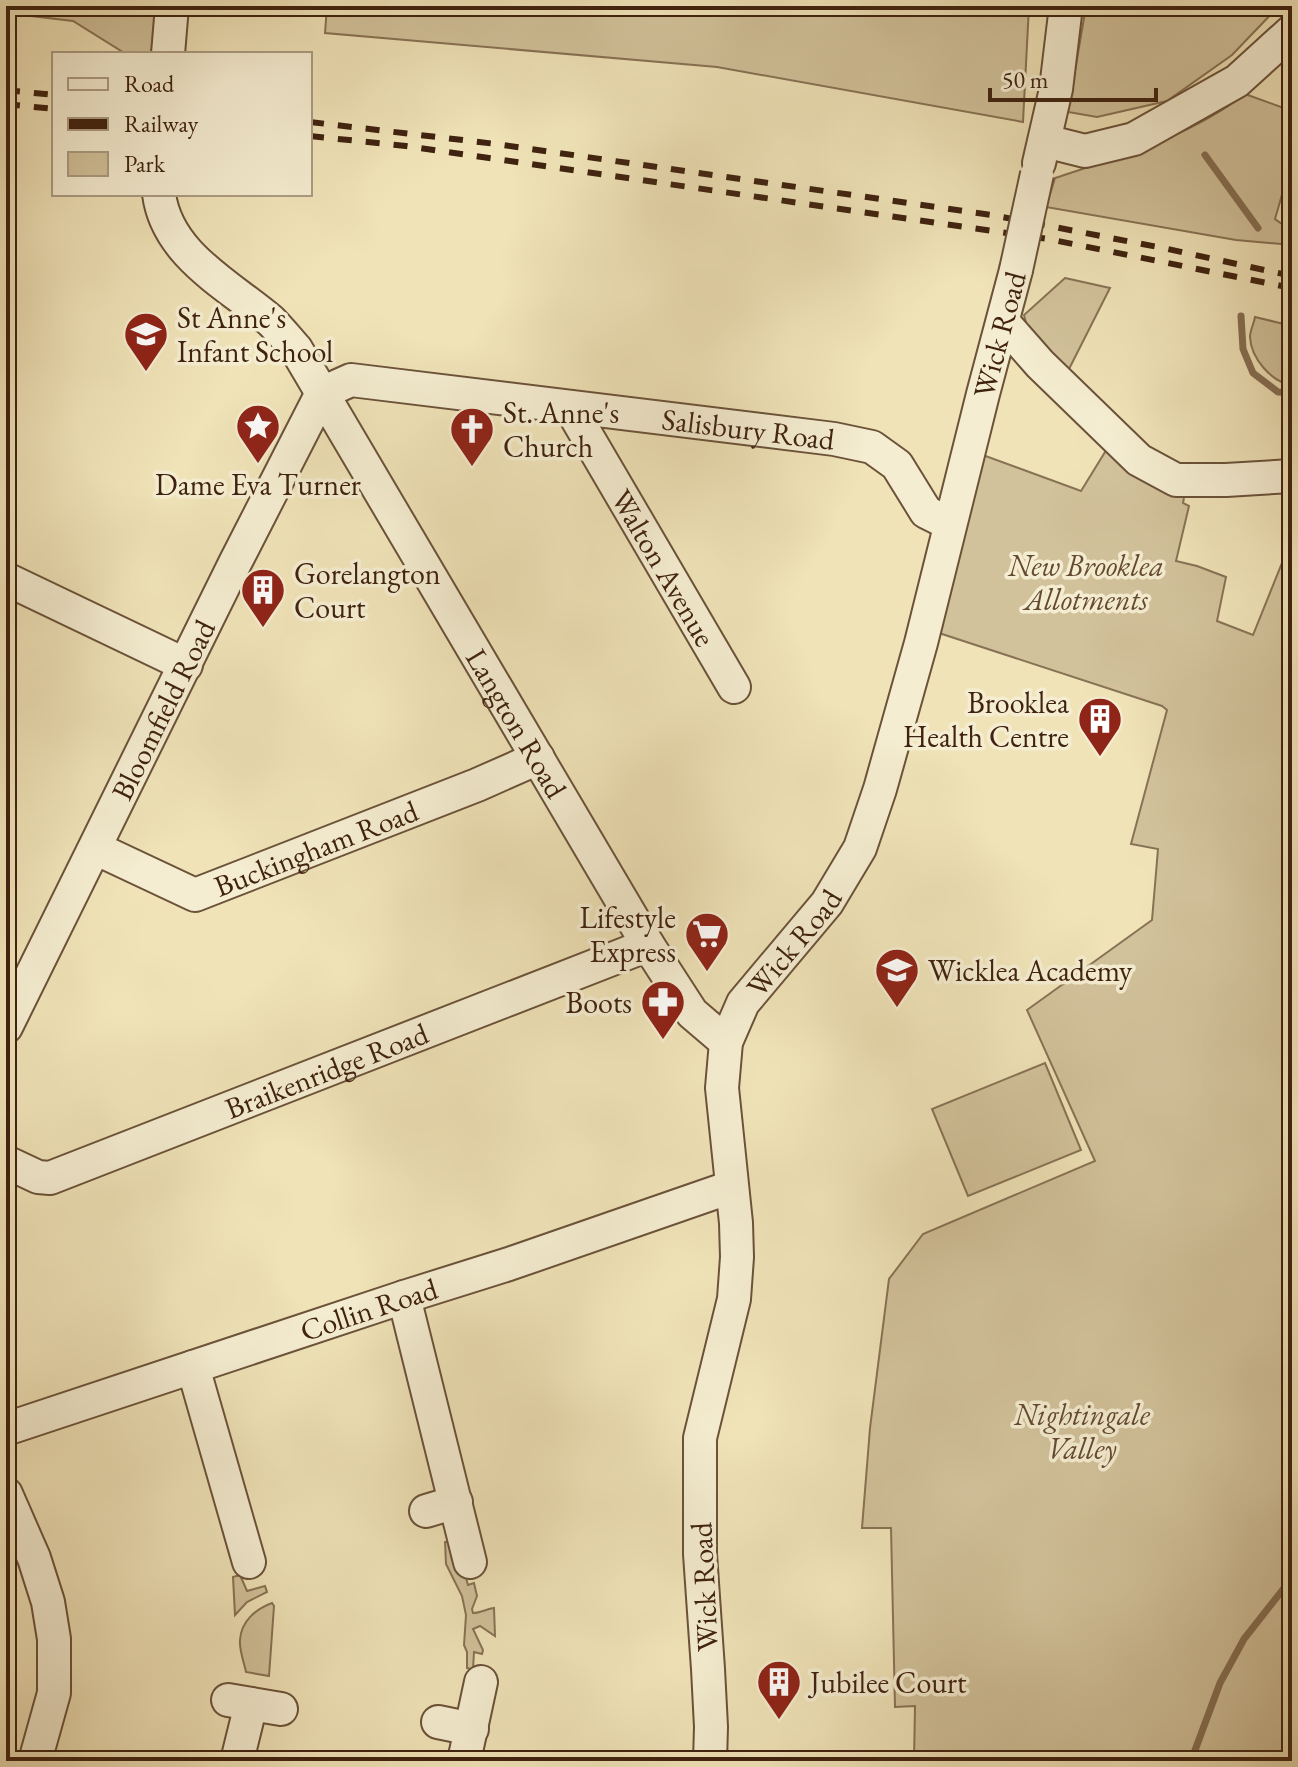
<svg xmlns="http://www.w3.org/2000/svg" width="1298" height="1767" viewBox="0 0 1298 1767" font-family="'EB Garamond',serif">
<rect width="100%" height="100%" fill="#f0e3b8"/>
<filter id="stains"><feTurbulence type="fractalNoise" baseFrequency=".0025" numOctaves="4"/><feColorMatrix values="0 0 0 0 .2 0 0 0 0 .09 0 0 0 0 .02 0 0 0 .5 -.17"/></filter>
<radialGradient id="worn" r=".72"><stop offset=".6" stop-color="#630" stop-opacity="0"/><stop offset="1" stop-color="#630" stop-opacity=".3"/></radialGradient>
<g fill="#d2c29b" stroke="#887255" stroke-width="2">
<polygon points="6,6 157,6 151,54 126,54 73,21 6,13"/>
<polygon points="327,6 1029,6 1023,122 717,67 325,33"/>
<polygon points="1086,6 1279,6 1232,55 1167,101 1097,117 1068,112"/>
<path d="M1245,94L1292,111V160L1275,219L1285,226L1292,228V245L1236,240L1046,207L1055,178C1121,156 1189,137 1245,94Z"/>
<polygon points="1065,278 1110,288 1069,369 1028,331 1024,315"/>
<path d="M1255,317L1292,326V385C1271,382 1251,358 1250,337C1250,330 1254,324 1255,317Z"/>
<polygon points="1110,444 1185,492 1183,503 1189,506 1176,561 1197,566 1226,577 1217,621 1253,635 1292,538 1292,1761 914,1761 915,1706 895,1707 891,1528 862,1528 870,1428 889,1279 923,1234 1095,1161 1027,1010 1152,920 1158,849 1131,844 1167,710 1162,706 939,633 983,455 1081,491"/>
<polygon points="1045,1063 1081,1150 968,1196 932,1109"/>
<path d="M445,1542H450L457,1572L464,1571L468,1585L474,1583L477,1596L472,1609L473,1613C481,1613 486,1609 494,1608L495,1636L480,1626L473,1629L483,1650L482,1654L474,1652L473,1670L467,1668V1652L464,1645L466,1615L462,1596L446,1564Z"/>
<polygon points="240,1575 247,1591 265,1586 267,1592 247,1602 235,1615 233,1577"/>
<path d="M272,1603L274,1606L269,1676L246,1672C244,1662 239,1650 240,1640C241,1621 256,1609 272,1603Z"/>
</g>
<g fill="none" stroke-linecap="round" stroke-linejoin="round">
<g stroke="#856e52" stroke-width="7">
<polyline points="1205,155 1258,228"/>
<polyline points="1241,316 1243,349 1253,373 1278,392 1292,393"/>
<polyline points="1191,1761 1220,1683 1244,1639 1292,1578"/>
</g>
<g stroke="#6b5239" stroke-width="36">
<g id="minor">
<polyline points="168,54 172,6"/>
<polyline points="1045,141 1085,151 1134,139 1237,81 1292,31"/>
<polyline points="1039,163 1056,89 1066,6"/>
<path id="s1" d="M159,194C167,255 229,285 271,321C280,330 288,340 296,349L648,945L692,1013L726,1042"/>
<polyline points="1003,322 1040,364 1139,460 1176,480 1226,480 1292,476"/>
<path id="s2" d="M322,393L351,380L834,439L872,447L897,465L926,512L950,524"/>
<path id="s3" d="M570,407L734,687"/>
<polyline points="6,579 186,665"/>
<path id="s4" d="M95,848L195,895L477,785L538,758"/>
<path id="s5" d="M6,1027L235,563L322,393"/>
<path id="s6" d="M6,1162L38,1177L50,1178L648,945"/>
<polyline points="404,1297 470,1562"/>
<polyline points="193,1367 249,1562"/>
<path id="s7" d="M6,1429L404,1297L509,1264L731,1187"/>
<polyline points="6,1494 34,1558 48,1602 54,1639 54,1693 35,1761"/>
<polyline points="426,1511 456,1502"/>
<polyline points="228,1700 281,1709"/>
<polyline points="438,1722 472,1729"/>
<polyline points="237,1761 251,1704"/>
<polyline points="464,1761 481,1682"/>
<path id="s8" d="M710,1761L711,1727L708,1669L700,1554V1438L734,1299L737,1257L736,1223L722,1088L726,1042L743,1003L827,903L860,848L880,789L921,643L983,394L1016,270"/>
</g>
</g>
<use href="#minor" stroke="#f5edd1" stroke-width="32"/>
<g stroke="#3f220f" stroke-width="6" stroke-dasharray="14 14" stroke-linecap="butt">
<polyline points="6,90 54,95"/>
<polyline points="6,104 54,109"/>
<polyline points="310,122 496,144 992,215 1163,248 1292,276"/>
<polyline points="310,136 406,146 1048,239 1292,288"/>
</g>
<g stroke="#6b5239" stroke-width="36" stroke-linecap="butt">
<polyline id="minor-bridge" points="1016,270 1037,174"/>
</g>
<use href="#minor-bridge" stroke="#f5edd1" stroke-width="32"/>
</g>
<defs>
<g id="school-pin" transform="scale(2.3)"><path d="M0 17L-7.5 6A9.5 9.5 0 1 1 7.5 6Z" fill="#8f2418" stroke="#f5edd1"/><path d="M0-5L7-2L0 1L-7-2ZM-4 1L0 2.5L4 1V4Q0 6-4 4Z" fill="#fff"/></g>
<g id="sight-pin" transform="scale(2.3)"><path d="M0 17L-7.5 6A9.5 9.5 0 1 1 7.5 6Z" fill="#8f2418" stroke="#f5edd1"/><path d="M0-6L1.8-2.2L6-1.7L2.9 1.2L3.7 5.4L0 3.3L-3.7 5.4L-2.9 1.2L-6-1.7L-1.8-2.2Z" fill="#fff"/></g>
<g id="church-pin" transform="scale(2.3)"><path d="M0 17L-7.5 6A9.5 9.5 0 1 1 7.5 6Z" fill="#8f2418" stroke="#f5edd1"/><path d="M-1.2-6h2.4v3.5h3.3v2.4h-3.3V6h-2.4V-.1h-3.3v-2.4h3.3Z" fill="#fff"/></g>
<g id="building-pin" transform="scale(2.3)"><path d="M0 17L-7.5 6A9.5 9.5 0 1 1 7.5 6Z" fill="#8f2418" stroke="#f5edd1"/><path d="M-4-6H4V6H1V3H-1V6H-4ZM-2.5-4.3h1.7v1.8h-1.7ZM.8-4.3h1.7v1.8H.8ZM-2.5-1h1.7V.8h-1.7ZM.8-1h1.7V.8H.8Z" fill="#fff"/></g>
<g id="supermarket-pin" transform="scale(2.3)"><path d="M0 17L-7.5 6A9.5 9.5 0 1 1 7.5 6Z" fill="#8f2418" stroke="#f5edd1"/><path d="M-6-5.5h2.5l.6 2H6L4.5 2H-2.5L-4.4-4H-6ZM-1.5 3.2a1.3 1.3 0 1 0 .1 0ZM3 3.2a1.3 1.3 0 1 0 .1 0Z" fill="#fff"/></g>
<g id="pharmacy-pin" transform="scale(2.3)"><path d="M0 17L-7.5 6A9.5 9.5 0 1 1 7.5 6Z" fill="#8f2418" stroke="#f5edd1"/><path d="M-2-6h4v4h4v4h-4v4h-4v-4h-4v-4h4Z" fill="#fff"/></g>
</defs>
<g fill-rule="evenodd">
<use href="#school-pin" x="146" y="334"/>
<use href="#sight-pin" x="258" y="426"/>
<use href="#church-pin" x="472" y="429"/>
<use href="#building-pin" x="263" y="590"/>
<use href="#building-pin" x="1100" y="719"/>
<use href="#supermarket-pin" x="707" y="934"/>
<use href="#school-pin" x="897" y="970"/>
<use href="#pharmacy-pin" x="663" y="1002"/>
<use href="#building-pin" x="779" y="1682"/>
</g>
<g text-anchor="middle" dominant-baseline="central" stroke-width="7" stroke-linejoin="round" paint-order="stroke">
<g font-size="30" fill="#3f220f" stroke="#f5edd1" text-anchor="start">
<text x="177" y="317">St Anne's<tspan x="177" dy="34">Infant School</tspan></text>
<text x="503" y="412">St. Anne's<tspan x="503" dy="34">Church</tspan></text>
<text x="258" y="484" text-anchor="middle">Dame Eva Turner</text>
<text x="294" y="573">Gorelangton<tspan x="294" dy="34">Court</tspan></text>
<text x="1069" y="702" text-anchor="end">Brooklea<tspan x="1069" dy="34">Health Centre</tspan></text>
<text x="676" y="917" text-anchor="end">Lifestyle<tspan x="676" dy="34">Express</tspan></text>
<text x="928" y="970">Wicklea Academy</text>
<text x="632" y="1002" text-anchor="end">Boots</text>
<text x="810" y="1682">Jubilee Court</text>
</g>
<g font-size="30" fill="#3f220f" stroke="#f5edd1">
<text stroke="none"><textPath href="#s8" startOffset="1494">Wick Road</textPath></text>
<text stroke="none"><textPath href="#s2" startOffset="432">Salisbury Road</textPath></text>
<text stroke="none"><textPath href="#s3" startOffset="186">Walton Avenue</textPath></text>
<text stroke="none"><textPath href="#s5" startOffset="354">Bloomfield Road</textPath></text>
<text stroke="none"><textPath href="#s1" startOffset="646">Langton Road</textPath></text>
<text stroke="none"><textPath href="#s4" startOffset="240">Buckingham Road</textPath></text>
<text stroke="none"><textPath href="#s8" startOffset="846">Wick Road</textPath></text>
<text stroke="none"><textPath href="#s6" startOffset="344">Braikenridge Road</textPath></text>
<text stroke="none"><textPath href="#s7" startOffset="382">Collin Road</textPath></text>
<text transform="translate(704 1587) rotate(-93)">Wick Road</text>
</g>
<g font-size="30" font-style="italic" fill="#644a32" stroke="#f5edd1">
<text x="1086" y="565">New Brooklea<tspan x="1086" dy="34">Allotments</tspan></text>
<text x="1082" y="1414">Nightingale<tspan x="1082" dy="34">Valley</tspan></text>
</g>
</g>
<rect width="1298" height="1767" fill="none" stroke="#f0e3b8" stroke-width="32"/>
<rect x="8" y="8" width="1282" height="1751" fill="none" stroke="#3f220f" stroke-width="4"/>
<rect x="16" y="16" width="1266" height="1735" fill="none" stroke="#3f220f" stroke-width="2"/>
<rect x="52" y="52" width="260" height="144" fill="#f5edd1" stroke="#ac9c83" stroke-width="2"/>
<rect x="68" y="78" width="40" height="12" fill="#f5edd1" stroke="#ac9c83" stroke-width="2"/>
<text x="124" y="92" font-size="24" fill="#3f220f">Road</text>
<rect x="68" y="118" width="40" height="12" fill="#3f220f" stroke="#ac9c83" stroke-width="2"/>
<text x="124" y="132" font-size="24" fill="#3f220f">Railway</text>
<rect x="68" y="152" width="40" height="24" fill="#d2c29b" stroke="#ac9c83" stroke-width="2"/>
<text x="124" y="172" font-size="24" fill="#3f220f">Park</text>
<path d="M990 88v12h166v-12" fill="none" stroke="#3f220f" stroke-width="4"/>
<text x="1002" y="88" font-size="24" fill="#3f220f" stroke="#f5edd1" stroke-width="6" paint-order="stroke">50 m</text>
<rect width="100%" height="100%" filter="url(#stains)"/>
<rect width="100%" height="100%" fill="url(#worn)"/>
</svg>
